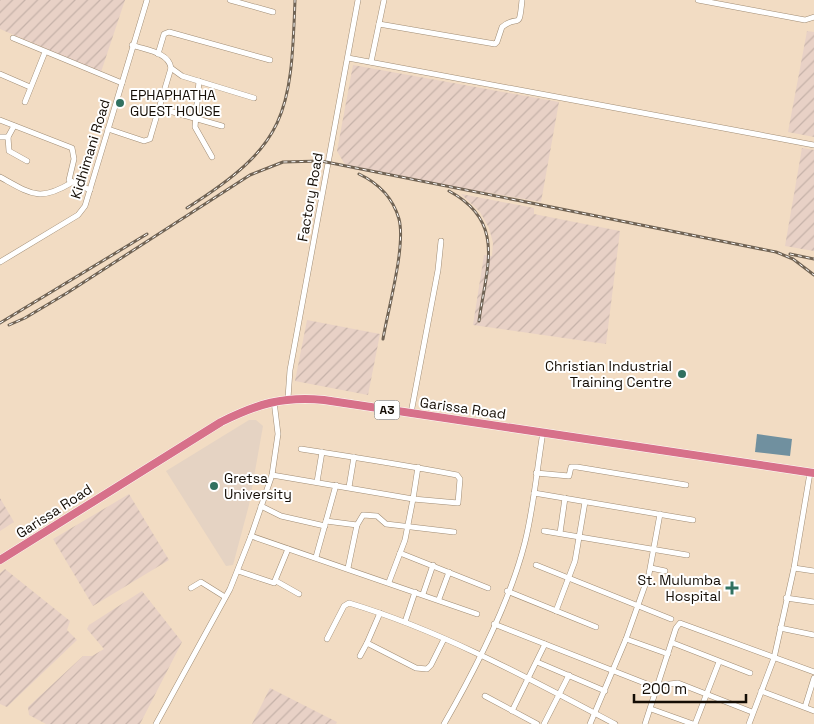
<svg xmlns="http://www.w3.org/2000/svg" width="814" height="724" viewBox="0 0 814 724" font-family="'Space Grotesk',sans-serif">
<defs>
<pattern id="industrial-furrows" width="10" height="10" patternUnits="userSpaceOnUse" patternTransform="scale(1.25)"><rect width="10" height="10" fill="#e8d1c6"/><path d="M-1 1l2-2M0 10L10 0M9 11l2-2" fill="none" stroke="#c6b2a9"/></pattern>
</defs>
<rect width="100%" height="100%" fill="#f2dcc3"/>
<g fill="url(#industrial-furrows)">
<polygon points="0,0 125,0 101,72 0,29"/>
<polygon points="807,31 814,32 814,137 788,132"/>
<polygon points="353,65 559,102 541,202 347,168 337,151"/>
<polygon points="802,148 814,150 814,251 785,246"/>
<polygon points="461,194 534,208 534,214 620,231 606,344 473,325 484,255 492,256 493,243 489,228 480,212"/>
<polygon points="307,320 380,334 368,395 295,381"/>
<polygon points="129,494 169,560 93,606 53,539"/>
<polygon points="0,498 14,522 0,531"/>
<polygon points="5,569 70,621 67,630 77,640 7,707 0,704 0,573"/>
<polygon points="142,591 182,642 140,724 46,724 29,715 28,707 83,656 92,656 104,649 87,629 89,625"/>
<polygon points="270,688 337,722 336,724 252,724"/>
</g>
<polygon fill="#e5d3c3" points="249,420 256,420 263,426 249,505 233,565 226,566 166,471"/>
<polygon fill="#70909f" points="757,434 792,439 790,456 755,452"/>
<g fill="none" stroke-linecap="round" stroke-linejoin="round">
<g stroke="#a08c74" stroke-width="6">
<g id="minor">
<polyline points="230,0 273,12"/>
<polyline points="698,0 805,20 814,17"/>
<path d="M379,24L495,44L497,42L502,27C519,13 519,33 522,0"/>
<polyline points="13,38 122,83"/>
<polyline points="158,54 164,34 169,32 270,60"/>
<polyline points="348,58 814,145"/>
<polyline points="371,62 384,0"/>
<polyline points="171,68 182,76 254,98"/>
<polyline points="0,74 30,87"/>
<polyline points="199,81 195,127 212,157"/>
<polyline points="25,102 45,52"/>
<polyline points="159,108 222,126"/>
<polyline points="0,120 72,148 74,159 69,180 90,190"/>
<polyline points="14,126 8,137 9,151 27,161"/>
<path d="M108,129L144,141L150,139L151,135L171,68C169,52 145,50 132,45"/>
<polyline points="0,137 8,137"/>
<path d="M0,177C31,194 39,202 71,183"/>
<polyline points="0,262 78,215 85,206 147,0"/>
<polyline points="288,398 290,370 358,0"/>
<polyline points="411,413 438,270 441,241"/>
<path d="M301,449C353,457 405,465 457,475L460,479L458,503L413,499L418,467"/>
<polyline points="536,473 569,476 571,467 577,467 686,485"/>
<polyline points="272,475 413,499 405,540 389,582"/>
<polyline points="317,482 322,452"/>
<polyline points="349,487 354,457"/>
<polyline points="534,493 693,520"/>
<polyline points="261,506 281,516 325,526"/>
<polyline points="660,514 649,574 626,639 668,654"/>
<polyline points="326,521 357,525"/>
<polyline points="544,531 687,555"/>
<polyline points="560,533 565,498"/>
<polyline points="251,536 477,614"/>
<polyline points="400,553 488,588"/>
<polyline points="316,557 336,485"/>
<polyline points="536,565 671,619"/>
<polyline points="348,568 357,525 363,515 377,516 386,524 454,532"/>
<polyline points="651,568 665,571"/>
<polyline points="794,568 814,571"/>
<polyline points="238,571 274,583 288,549"/>
<polyline points="276,581 299,594"/>
<polyline points="191,588 201,582 225,597"/>
<polyline points="507,591 596,627"/>
<polyline points="423,594 433,565"/>
<polyline points="786,598 814,602"/>
<polyline points="439,599 449,572"/>
<polyline points="556,611 575,561 585,502"/>
<polyline points="380,613 367,643 416,668 427,669 431,665 444,639"/>
<polyline points="405,622 415,592"/>
<polyline points="494,624 647,684 653,686 678,683 752,712"/>
<polyline points="780,628 814,635"/>
<path d="M327,639L344,606L349,603C442,631 530,679 615,724"/>
<polyline points="673,643 750,673"/>
<polyline points="360,656 367,643"/>
<polyline points="537,662 605,691"/>
<polyline points="761,691 814,711"/>
<polyline points="485,696 537,724"/>
<polyline points="805,707 814,678"/>
<polyline points="651,709 693,724"/>
<polyline points="512,711 545,644"/>
<polyline points="156,724 230,589 251,536 272,475 278,434 274,401"/>
<path d="M444,724C475,670 510,602 525,542C534,506 537,468 543,432"/>
<polyline points="544,724 569,675"/>
<polyline points="590,724 626,639"/>
<polyline points="645,724 676,628 680,623 814,672"/>
<polyline points="695,724 719,662"/>
<polyline points="749,724 774,658 794,568 810,473"/>
</g>
</g>
<g stroke="#fff" stroke-width="9">
<path id="highway" d="M0,560L221,422C257,404 283,396 324,400L814,473"/>
</g>
<use href="#minor" stroke="#fff" stroke-width="5"/>
<use href="#highway" stroke="#d7718a" stroke-width="8"/>
<g stroke="#706354" stroke-width="3">
<g id="rail">
<path d="M359,174C378,183 393,198 399,219C406,246 388,309 383,339"/>
<path d="M449,191C507,222 486,268 479,321"/>
<path d="M187,208C287,145 291,114 295,0"/>
<polyline points="790,254 814,259"/>
<polyline points="0,323 147,234"/>
<polyline points="9,325 25,318 67,293 250,175 283,162 321,161 776,252 793,259 814,275"/>
</g>
</g>
<use href="#rail" stroke="#fff" stroke-width="1" stroke-dasharray="4" stroke-linecap="butt"/>
</g>
<g fill="#317160" stroke="#fff" stroke-width="2">
<circle cx="120" cy="103" r="5"/>
<circle cx="682" cy="374" r="5"/>
<circle cx="214" cy="486" r="5"/>
<path d="M729.5 580.5h5v5h5v5h-5v5h-5v-5h-5v-5h5z"/>
</g>
<g text-anchor="middle" dominant-baseline="central" stroke-width="4" stroke-linejoin="round" paint-order="stroke">
<rect fill="#fff" stroke="#5a5650" stroke-width="1" x="374.5" y="400.5" width="25" height="19" rx="4"/>
<g font-size="12" font-weight="bold" fill="#140d05">
<text x="387" y="410">A3</text>
</g>
<g font-size="14" fill="#140d05" stroke="#fff" text-anchor="start">
<text x="130" y="95">EPHAPHATHA<tspan x="130" dy="16">GUEST HOUSE</tspan></text>
<text x="672" y="366" text-anchor="end">Christian Industrial<tspan x="672" dy="16">Training Centre</tspan></text>
<text x="224" y="478">Gretsa<tspan x="224" dy="16">University</tspan></text>
<text x="721" y="580" text-anchor="end">St. Mulumba<tspan x="721" dy="16">Hospital</tspan></text>
</g>
<g font-size="14" fill="#140d05" stroke="#fff">
<text transform="translate(90 149) rotate(-73)">Kidhimani Road</text>
<text transform="translate(310 197) rotate(-80)">Factory Road</text>
<text transform="translate(463 408) rotate(8)">Garissa Road</text>
<text transform="translate(54 511) rotate(-33)">Garissa Road</text>
</g>
</g>
<path d="M634 694v8h112v-8" fill="none" stroke="#140d05" stroke-width="2.5"/>
<text x="642" y="694" font-size="15" fill="#140d05" stroke="#ffffff" stroke-width="4" paint-order="stroke">200 m</text>
</svg>
